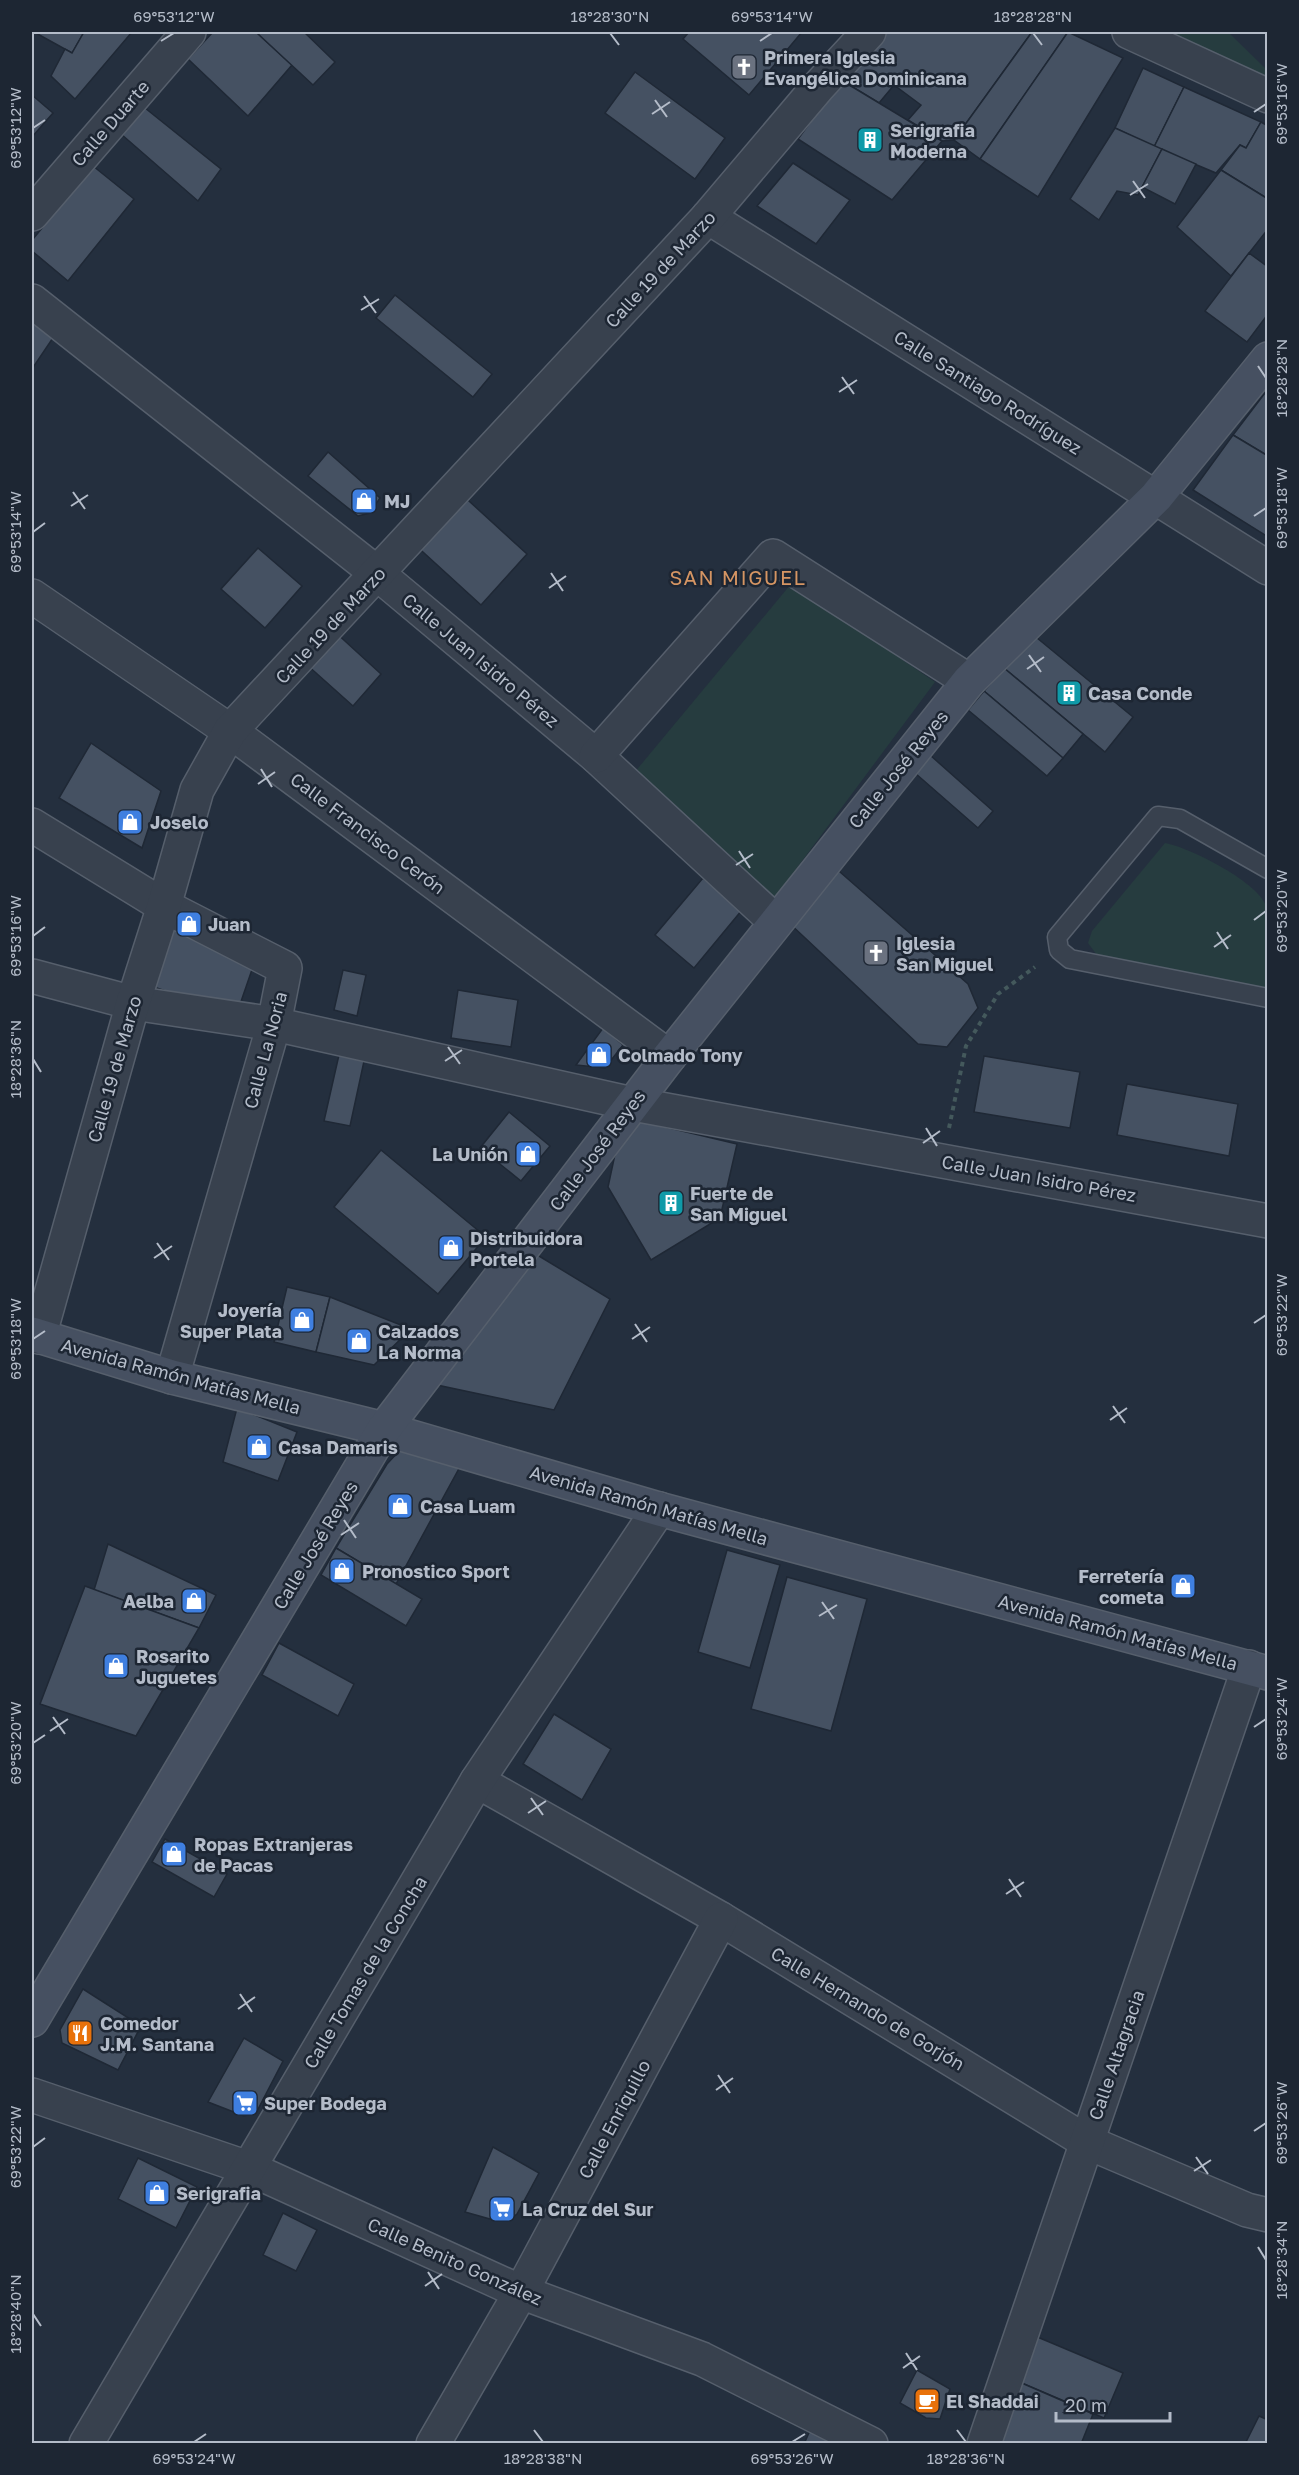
<svg xmlns="http://www.w3.org/2000/svg" width="1299" height="2475" viewBox="0 0 1299 2475" font-family="'Golos Text',sans-serif">
<rect width="100%" height="100%" fill="#242f3e"/>
<g fill="#263c3f">
<polygon points="1160,32 1228,32 1267,70 1267,84"/>
<polygon points="791,584 935,682 773,900 634,773"/>
<path d="M1165,843C1189,847 1263,884 1267,909C1271,931 1267,965 1267,988L1260,990L1097,955L1088,943L1092,931Z"/>
</g>
<g fill="#455162" stroke="#1f2835" stroke-width="1.5">
<polygon points="34,32 84,32 72,53"/>
<polygon points="84,32 132,32 75,99 51,76 65,49 72,53"/>
<polygon points="213,32 256,32 292,65 248,116 188,59"/>
<polygon points="256,32 304,32 335,62 313,85"/>
<polygon points="689,32 802,32 749,95 683,39"/>
<polygon points="881,32 1032,32 954,140 942,141 908,120 921,105 894,85 879,103 841,80"/>
<polygon points="1032,32 1068,32 980,159 954,140"/>
<polygon points="1068,32 1123,58 1038,197 980,159"/>
<polygon points="1143,68 1184,87 1154,147 1115,128"/>
<polygon points="635,72 725,138 695,179 605,113"/>
<polygon points="841,80 942,141 892,200 798,139"/>
<polygon points="1184,87 1261,122 1246,148 1240,145 1216,173 1154,147"/>
<polygon points="32,95 53,113 32,137"/>
<polygon points="145,108 221,169 198,201 121,134"/>
<polygon points="1261,122 1268,126 1268,199 1221,170 1240,145 1246,148"/>
<polygon points="1115,128 1162,149 1138,195 1117,191 1099,220 1070,199"/>
<polygon points="1162,149 1196,164 1175,204 1142,187"/>
<polygon points="793,163 850,200 816,244 757,206"/>
<polygon points="93,166 134,199 68,281 32,251 33,239"/>
<polygon points="1221,170 1268,199 1268,229 1231,276 1177,227"/>
<polygon points="1249,253 1268,267 1268,314 1247,342 1205,311"/>
<polygon points="395,295 492,374 473,397 376,318"/>
<polygon points="32,304 61,326 32,369"/>
<polygon points="1268,389 1268,456 1233,435"/>
<polygon points="1233,435 1268,456 1268,537 1193,490"/>
<polygon points="328,452 380,498 370,513 358,516 308,476"/>
<polygon points="458,491 527,554 481,605 412,542"/>
<polygon points="258,548 302,586 265,628 221,589"/>
<polygon points="334,631 381,674 353,706 306,664"/>
<polygon points="1031,633 1133,717 1105,752 1004,668"/>
<polygon points="1004,668 1083,734 1063,758 984,691"/>
<polygon points="984,691 1063,758 1047,776 968,710"/>
<polygon points="91,743 161,791 142,848 59,798"/>
<polygon points="930,755 993,811 978,828 915,773"/>
<polygon points="832,865 968,984 978,1008 947,1047 918,1044 787,921"/>
<polygon points="703,878 742,910 694,968 655,935"/>
<polygon points="174,929 256,958 236,1016 154,987"/>
<polygon points="343,970 366,975 357,1016 334,1010"/>
<polygon points="458,990 518,1000 511,1047 451,1038"/>
<polygon points="603,1028 623,1045 605,1068 576,1065"/>
<polygon points="341,1046 366,1052 350,1126 324,1121"/>
<polygon points="984,1056 1080,1072 1070,1128 974,1112"/>
<polygon points="1127,1084 1238,1104 1229,1156 1117,1135"/>
<polygon points="509,1112 550,1146 521,1181 480,1148"/>
<polygon points="623,1117 737,1144 720,1218 651,1260 608,1187"/>
<polygon points="381,1150 486,1237 438,1294 334,1207"/>
<polygon points="534,1253 610,1299 554,1410 437,1385"/>
<polygon points="287,1287 330,1297 316,1352 274,1342"/>
<polygon points="330,1297 411,1329 374,1365 316,1352"/>
<polygon points="237,1408 297,1432 278,1481 223,1462"/>
<polygon points="401,1449 462,1463 396,1584 336,1548 387,1464"/>
<polygon points="108,1544 216,1595 199,1628 94,1590"/>
<polygon points="336,1548 422,1599 406,1626 321,1575"/>
<polygon points="727,1550 780,1565 750,1668 698,1652"/>
<polygon points="787,1577 867,1599 831,1731 751,1709"/>
<polygon points="85,1586 199,1628 136,1736 40,1704"/>
<polygon points="279,1643 354,1684 338,1716 262,1675"/>
<polygon points="554,1714 611,1749 582,1800 523,1764"/>
<polygon points="165,1839 227,1874 214,1897 152,1862"/>
<polygon points="83,1989 141,2026 118,2070 62,2043 60,2030"/>
<polygon points="244,2038 283,2061 256,2113 244,2116 208,2102"/>
<polygon points="493,2147 539,2173 517,2214 508,2221 497,2221 465,2212"/>
<polygon points="138,2158 197,2187 176,2228 118,2199"/>
<polygon points="283,2213 317,2230 296,2271 263,2255"/>
<polygon points="1035,2336 1123,2373 1104,2418 1017,2381"/>
<polygon points="917,2370 950,2389 940,2419 926,2418 900,2403"/>
<polygon points="1017,2381 1093,2414 1081,2444 996,2444"/>
<polygon points="1259,2416 1268,2420 1268,2444 1245,2444"/>
<polygon points="812,2426 840,2444 804,2444"/>
</g>
<g fill="none" stroke-linecap="round" stroke-linejoin="round">
<g stroke="#565f6c" stroke-width="21">
<polyline id="service" points="1268,869 1180,819 1158,816 1057,937 1059,950 1070,959 1268,998"/>
</g>
<g stroke="#565f6c" stroke-width="36">
<g id="minor">
<polyline points="1129,32 1268,96"/>
<polyline points="32,214 189,32"/>
<polyline points="708,217 1268,568"/>
<polyline points="32,301 378,574 596,756 776,922"/>
<polyline points="32,596 230,731 669,1057"/>
<polyline points="596,756 773,556 969,681"/>
<polyline points="32,825 164,906 285,968 274,1024 172,1377"/>
<polyline points="32,976 133,1003 274,1024 633,1104 1268,1221"/>
<polyline points="39,1337 133,1003 164,906 197,790 230,731 708,217 818,87 869,32"/>
<polyline points="477,1781 721,1919 1087,2142 1247,2210 1268,2215"/>
<polyline points="32,2095 248,2168 521,2292 702,2359 871,2444"/>
<polyline points="86,2444 477,1781 659,1509"/>
<polyline points="433,2444 521,2292 721,1919"/>
<polyline points="984,2444 1249,1667"/>
</g>
</g>
<g stroke="#565f6c" stroke-width="36">
<g id="secondary">
<polyline points="32,1334 172,1377 384,1429 659,1509 1268,1673"/>
<polyline points="32,2020 384,1429 669,1057 969,681 1156,497 1268,359"/>
</g>
</g>
<polyline stroke="#44595c" stroke-width="4" stroke-dasharray="4.5 4.5" stroke-linecap="butt" points="949,1128 966,1046 998,994 1035,967"/>
<use href="#service" stroke="#38414e" stroke-width="18"/>
<use href="#minor" stroke="#38414e" stroke-width="33"/>
<use href="#secondary" stroke="#465061" stroke-width="33"/>
</g>
<path fill="none" stroke="#b4bcc9" stroke-width="2" d="M610,33L619,45M1033,33L1042,45M161,41L174,33M760,41L772,33M655,100L667,117M1254,112L1266,104M652,114L670,102M33,128L45,120M1133,181L1145,198M1130,195L1148,184M364,296L376,313M361,310L379,299M1258,366L1266,378M842,377L854,394M839,392L857,380M73,492L85,509M71,506L88,495M1254,516L1266,508M33,532L45,523M551,573L563,591M549,588L566,576M1029,655L1041,672M1027,669L1044,657M261,769L272,787M258,784L275,772M739,851L750,868M736,865L753,854M1254,920L1266,911M1217,932L1228,949M33,936L45,927M1214,947L1231,935M448,1047L460,1064M33,1059L41,1072M445,1061L462,1050M926,1128L937,1146M923,1143L940,1131M157,1243L169,1260M154,1258L172,1246M1254,1323L1266,1315M635,1324L647,1342M33,1339L45,1331M632,1339L650,1327M1113,1406L1125,1423M1110,1420L1127,1408M344,1520L356,1538M341,1535L359,1523M822,1602L834,1619M819,1616L837,1605M53,1717L65,1734M1254,1727L1266,1719M50,1731L68,1719M33,1743L45,1735M531,1798L543,1815M528,1813L546,1801M1009,1879L1021,1897M1006,1894L1024,1882M240,1994L252,2012M238,2009L255,1997M718,2075L730,2093M716,2090L733,2078M1254,2131L1266,2123M33,2147L45,2138M1196,2157L1208,2174M1194,2171L1211,2160M1258,2247L1266,2260M428,2272L439,2289M425,2286L442,2274M33,2314L41,2326M906,2353L917,2370M903,2368L920,2356M534,2430L543,2442M957,2430L966,2442M194,2442L206,2434M792,2442L805,2434"/>
<defs>
<g id="church-square" transform="scale(1.35)"><rect x="-9" y="-9" width="18" height="18" rx="4" fill="#6b7280" stroke="#1d2633"/><path d="M-1.2-6h2.4v3.5h3.3v2.4h-3.3V6h-2.4V-.1h-3.3v-2.4h3.3Z" fill="#fff"/></g>
<g id="building-square" transform="scale(1.35)"><rect x="-9" y="-9" width="18" height="18" rx="4" fill="#0f9aa8" stroke="#1d2633"/><path d="M-4-6H4V6H1V3H-1V6H-4ZM-2.5-4.3h1.7v1.8h-1.7ZM.8-4.3h1.7v1.8H.8ZM-2.5-1h1.7V.8h-1.7ZM.8-1h1.7V.8H.8Z" fill="#fff"/></g>
<g id="shop-square" transform="scale(1.35)"><rect x="-9" y="-9" width="18" height="18" rx="4" fill="#3f7fe0" stroke="#1d2633"/><path d="M-5-2.5h2.3a2.7 3.5 0 0 1 5.4 0H5L5.5 6h-11ZM-1.5-2.5h3a1.5 2.3 0 0 0-3 0Z" fill="#fff"/></g>
<g id="restaurant-square" transform="scale(1.35)"><rect x="-9" y="-9" width="18" height="18" rx="4" fill="#e8710a" stroke="#1d2633"/><path d="M-5-6h1v4h1v-4h1v4h1v-4h1v5L-1.5 .5V6h-2V.5L-5-1ZM5-6V6H3V1.5H1.5Q1.5-4 5-6Z" fill="#fff"/></g>
<g id="supermarket-square" transform="scale(1.35)"><rect x="-9" y="-9" width="18" height="18" rx="4" fill="#3f7fe0" stroke="#1d2633"/><path d="M-6-5.5h2.5l.6 2H6L4.5 2H-2.5L-4.4-4H-6ZM-1.5 3.2a1.3 1.3 0 1 0 .1 0ZM3 3.2a1.3 1.3 0 1 0 .1 0Z" fill="#fff"/></g>
<g id="cafe-square" transform="scale(1.35)"><rect x="-9" y="-9" width="18" height="18" rx="4" fill="#e8710a" stroke="#1d2633"/><path d="M-5.5-4.5H6V0H3Q3 3.5 0 3.5H-2.5Q-5.5 3.5-5.5 0ZM3-3.2v2h1.7v-2ZM-6 4.5H4V6H-6Z" fill="#fff"/></g>
</defs>
<g fill-rule="evenodd">
<use href="#church-square" x="744" y="67"/>
<use href="#building-square" x="870" y="140"/>
<use href="#shop-square" x="364" y="501"/>
<use href="#building-square" x="1069" y="693"/>
<use href="#shop-square" x="130" y="822"/>
<use href="#shop-square" x="189" y="924"/>
<use href="#church-square" x="876" y="953"/>
<use href="#shop-square" x="599" y="1055"/>
<use href="#shop-square" x="528" y="1154"/>
<use href="#building-square" x="671" y="1203"/>
<use href="#shop-square" x="451" y="1248"/>
<use href="#shop-square" x="302" y="1320"/>
<use href="#shop-square" x="359" y="1341"/>
<use href="#shop-square" x="259" y="1447"/>
<use href="#shop-square" x="400" y="1506"/>
<use href="#shop-square" x="342" y="1571"/>
<use href="#shop-square" x="1183" y="1586"/>
<use href="#shop-square" x="194" y="1601"/>
<use href="#shop-square" x="116" y="1666"/>
<use href="#shop-square" x="174" y="1854"/>
<use href="#restaurant-square" x="80" y="2033"/>
<use href="#supermarket-square" x="245" y="2103"/>
<use href="#shop-square" x="157" y="2193"/>
<use href="#supermarket-square" x="502" y="2209"/>
<use href="#cafe-square" x="927" y="2401"/>
</g>
<g text-anchor="middle" dominant-baseline="central" stroke-width="5" stroke-linejoin="round" paint-order="stroke">
<g font-size="18" font-weight="bold" fill="#b4bcc9" stroke="#1d2633" text-anchor="start">
<text x="764" y="57">Primera Iglesia<tspan x="764" dy="21">Evangélica Dominicana</tspan></text>
<text x="890" y="130">Serigrafia<tspan x="890" dy="21">Moderna</tspan></text>
<text x="384" y="501">MJ</text>
<text x="1088" y="693">Casa Conde</text>
<text x="150" y="822">Joselo</text>
<text x="208" y="924">Juan</text>
<text x="896" y="943">Iglesia<tspan x="896" dy="21">San Miguel</tspan></text>
<text x="618" y="1055">Colmado Tony</text>
<text x="508" y="1154" text-anchor="end">La Unión</text>
<text x="690" y="1193">Fuerte de<tspan x="690" dy="21">San Miguel</tspan></text>
<text x="470" y="1238">Distribuidora<tspan x="470" dy="21">Portela</tspan></text>
<text x="282" y="1310" text-anchor="end">Joyería<tspan x="282" dy="21">Super Plata</tspan></text>
<text x="378" y="1331">Calzados<tspan x="378" dy="21">La Norma</tspan></text>
<text x="278" y="1447">Casa Damaris</text>
<text x="420" y="1506">Casa Luam</text>
<text x="362" y="1571">Pronostico Sport</text>
<text x="1164" y="1576" text-anchor="end">Ferretería<tspan x="1164" dy="21">cometa</tspan></text>
<text x="174" y="1601" text-anchor="end">Aelba</text>
<text x="136" y="1656">Rosarito<tspan x="136" dy="21">Juguetes</tspan></text>
<text x="194" y="1844">Ropas Extranjeras<tspan x="194" dy="21">de Pacas</tspan></text>
<text x="100" y="2023">Comedor<tspan x="100" dy="21">J.M. Santana</tspan></text>
<text x="264" y="2103">Super Bodega</text>
<text x="176" y="2193">Serigrafia</text>
<text x="522" y="2209">La Cruz del Sur</text>
<text x="946" y="2401">El Shaddai</text>
</g>
<g font-size="18" fill="#b4bcc9" stroke="#1d2633">
<text transform="translate(110 123) rotate(-49)">Calle Duarte</text>
<text transform="translate(660 269) rotate(-47)">Calle 19 de Marzo</text>
<text transform="translate(988 392) rotate(32)">Calle Santiago Rodríguez</text>
<text transform="translate(330 625) rotate(-47)">Calle 19 de Marzo</text>
<text transform="translate(481 660) rotate(40)">Calle Juan Isidro Pérez</text>
<text transform="translate(898 769) rotate(-51)">Calle José Reyes</text>
<text transform="translate(368 833) rotate(37)">Calle Francisco Cerón</text>
<text transform="translate(265 1050) rotate(-75)">Calle La Noria</text>
<text transform="translate(114 1069) rotate(-74)">Calle 19 de Marzo</text>
<text transform="translate(597 1150) rotate(-53)">Calle José Reyes</text>
<text transform="translate(1039 1178) rotate(10)">Calle Juan Isidro Pérez</text>
<text transform="translate(181 1376) rotate(15)">Avenida Ramón Matías Mella</text>
<text transform="translate(649 1505) rotate(16)">Avenida Ramón Matías Mella</text>
<text transform="translate(315 1545) rotate(-59)">Calle José Reyes</text>
<text transform="translate(1118 1632) rotate(15)">Avenida Ramón Matías Mella</text>
<text transform="translate(365 1972) rotate(-59)">Calle Tomas de la Concha</text>
<text transform="translate(868 2008) rotate(31)">Calle Hernando de Gorjón</text>
<text transform="translate(1116 2055) rotate(-71)">Calle Altagracia</text>
<text transform="translate(614 2119) rotate(-62)">Calle Enriquillo</text>
<text transform="translate(455 2261) rotate(24)">Calle Benito González</text>
</g>
<g font-size="20" letter-spacing="1.5" fill="#d59563" stroke="#1d2633">
<text x="738" y="577">SAN MIGUEL</text>
</g>
</g>
<rect width="1299" height="2475" fill="none" stroke="#1d2633" stroke-width="66"/>
<path d="M1056 2412v9h114v-9" fill="none" stroke="#b4bcc9" stroke-width="3"/>
<text x="1065" y="2412" font-size="18" fill="#b4bcc9" stroke="#1d2633" stroke-width="4.5" paint-order="stroke">20 m</text>
<rect x="33" y="33" width="1233" height="2409" fill="none" stroke="#b4bcc9" stroke-width="2"/>
<g font-size="15" text-anchor="middle" fill="#b4bcc9">
<text x="174" y="22">69°53'12"W</text>
<text x="610" y="22">18°28'30"N</text>
<text x="772" y="22">69°53'14"W</text>
<text x="1033" y="22">18°28'28"N</text>
<text transform="translate(1282 104) rotate(-90)" y="5">69°53'16"W</text>
<text transform="translate(16 128) rotate(-90)" y="5">69°53'12"W</text>
<text transform="translate(1282 378) rotate(-90)" y="5">18°28'28"N</text>
<text transform="translate(1282 508) rotate(-90)" y="5">69°53'18"W</text>
<text transform="translate(16 532) rotate(-90)" y="5">69°53'14"W</text>
<text transform="translate(1282 911) rotate(-90)" y="5">69°53'20"W</text>
<text transform="translate(16 936) rotate(-90)" y="5">69°53'16"W</text>
<text transform="translate(16 1059) rotate(-90)" y="5">18°28'36"N</text>
<text transform="translate(1282 1315) rotate(-90)" y="5">69°53'22"W</text>
<text transform="translate(16 1339) rotate(-90)" y="5">69°53'18"W</text>
<text transform="translate(1282 1719) rotate(-90)" y="5">69°53'24"W</text>
<text transform="translate(16 1743) rotate(-90)" y="5">69°53'20"W</text>
<text transform="translate(1282 2123) rotate(-90)" y="5">69°53'26"W</text>
<text transform="translate(16 2147) rotate(-90)" y="5">69°53'22"W</text>
<text transform="translate(1282 2260) rotate(-90)" y="5">18°28'34"N</text>
<text transform="translate(16 2314) rotate(-90)" y="5">18°28'40"N</text>
<text x="194" y="2464">69°53'24"W</text>
<text x="543" y="2464">18°28'38"N</text>
<text x="792" y="2464">69°53'26"W</text>
<text x="966" y="2464">18°28'36"N</text>
</g>
</svg>
